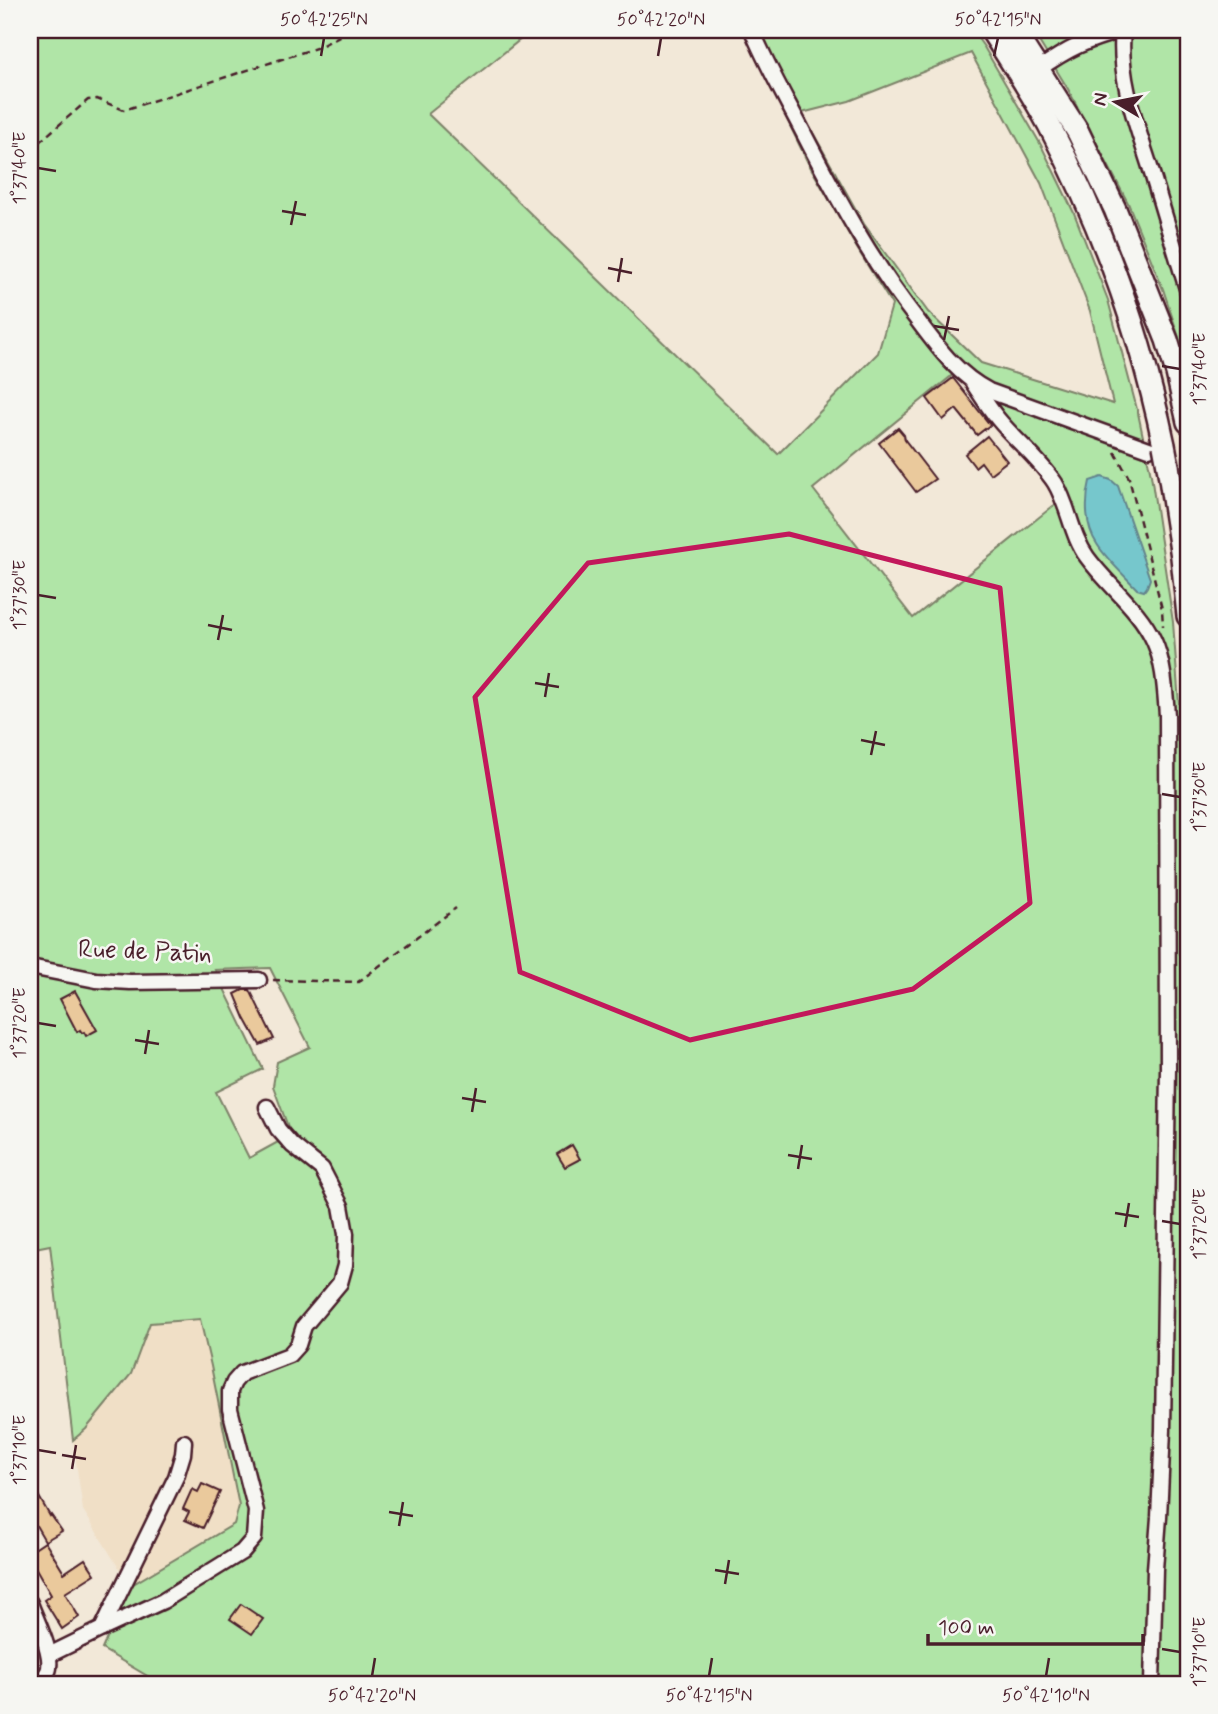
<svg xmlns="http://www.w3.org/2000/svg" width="1218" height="1714" viewBox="0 0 1218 1714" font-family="Mynerve,sans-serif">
<rect width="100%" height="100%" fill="#f2e8d8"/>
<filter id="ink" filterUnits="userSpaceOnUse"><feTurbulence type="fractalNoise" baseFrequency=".0143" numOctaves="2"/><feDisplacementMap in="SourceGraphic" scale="14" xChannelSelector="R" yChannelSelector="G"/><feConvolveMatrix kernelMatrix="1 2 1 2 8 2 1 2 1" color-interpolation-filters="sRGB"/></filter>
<g filter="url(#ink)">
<polygon fill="#f0dfc6" points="200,1319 211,1366 239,1506 234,1524 130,1586 83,1510 73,1440 86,1429 131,1374 150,1323"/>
<g fill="#b0e5a7" stroke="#7d8269" stroke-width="2" fill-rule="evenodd">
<path d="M30,30H532L428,114L778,454L878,353L892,305L855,245L807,161L744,30H972L984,47L1041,145L1074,213L1108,300L1138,413L1151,475L1173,622L1183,759L1188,1198V1306L1187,1337L1188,1380V1684H161L102,1649L130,1586L234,1524L239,1506L211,1366L200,1319L150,1323L131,1374L86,1429L73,1440L50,1245L30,1249ZM971,53L1041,183L1090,311L1113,404L981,363L928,312L864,224L802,113L849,101ZM960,369L1067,499L1053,506L913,618L813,489ZM270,968L310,1047L277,1062L273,1086L291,1135L249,1158L216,1092L263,1069L215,970Z"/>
<polygon points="1032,30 1188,30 1188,365 1163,289 1128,203 1068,89"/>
</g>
<path fill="#76c7cc" stroke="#64848c" stroke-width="2" d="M1102,477L1111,480L1118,486L1150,579L1147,587L1144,591L1137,589C1125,576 1106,559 1097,544C1085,526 1085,501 1090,481Z"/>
<g fill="#eac99c" stroke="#4a1f2b" stroke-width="2">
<polygon points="953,378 990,425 977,435 956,409 943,420 927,398"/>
<polygon points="898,428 904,435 905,440 935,479 916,492 879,443"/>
<polygon points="987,436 1007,461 990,474 981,462 975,467 965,454"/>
<polygon points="243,990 250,990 274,1039 260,1045 245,1018 235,994"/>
<polygon points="75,991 97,1030 86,1036 84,1032 82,1033 80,1030 77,1032 60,999"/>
<polygon points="572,1145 580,1159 565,1167 557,1154"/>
<polygon points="30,1481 50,1516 51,1515 62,1531 45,1541 30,1515"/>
<polygon points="202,1484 220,1492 203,1528 185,1520 189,1512 183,1509 192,1489 198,1492"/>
<polygon points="45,1542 64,1573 85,1559 95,1574 65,1593 79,1617 62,1629 44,1600 51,1595 30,1558 30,1552"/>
<polygon points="241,1604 263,1619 252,1634 230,1619"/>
</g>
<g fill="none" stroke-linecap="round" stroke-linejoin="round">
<polyline stroke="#d0c0b5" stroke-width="14" stroke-dasharray="14 7" stroke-linecap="butt" points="1160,453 1188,463"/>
<g stroke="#4a1f2b" stroke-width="19">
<g id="minor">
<path d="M752,30C766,64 785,97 802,130C837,198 871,261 918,321C939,349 958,375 989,391L1149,449"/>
<path d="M1123,30C1118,77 1136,123 1150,167C1163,209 1175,251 1188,292"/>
<path d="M1039,69C1069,48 1087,40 1123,30"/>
<path d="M973,383C981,395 989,408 998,419C1016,441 1039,459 1055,483C1069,506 1071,535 1087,557C1108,586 1139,608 1154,641C1164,663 1165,690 1167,715L1168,1068L1165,1292L1163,1430L1159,1517L1155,1569L1152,1684"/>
<polyline points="30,967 96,980 130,982 259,980"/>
<path d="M30,1603C36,1620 52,1650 49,1668C48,1675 41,1680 35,1684"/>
<polyline points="102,1629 163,1601 242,1552 254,1538 256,1511 230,1409 230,1391 234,1382 242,1373 289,1355 298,1345 304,1326 340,1283 345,1265 346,1234 341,1206 322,1169 292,1145 278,1129 267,1107"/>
<polyline points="49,1655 102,1629 176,1477 183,1454 184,1442"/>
</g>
</g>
<g stroke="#4a1f2b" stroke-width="26">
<g id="highway">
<path d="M991,30C1011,61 1032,93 1049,125C1102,226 1141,334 1164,445"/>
<polyline points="1013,30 1078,132 1115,209 1167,340 1177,373 1188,422"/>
<polyline points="1168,466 1182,557 1188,616"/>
</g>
</g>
<g stroke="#4a1f2b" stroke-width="2.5" stroke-dasharray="7 5" stroke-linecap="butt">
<polyline points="30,150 88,100 97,99 124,110 319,47 350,30"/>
<polyline points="1115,452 1129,478 1162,609 1163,626"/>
<polyline points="273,980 358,982 456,908"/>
</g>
<use href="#minor" stroke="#f6f6f2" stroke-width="14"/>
<use href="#highway" stroke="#f6f6f2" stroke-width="21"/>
<g stroke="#4a1f2b" stroke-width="26" stroke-linecap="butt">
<polyline id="highway-bridge" points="1164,445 1168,466"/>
</g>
<use href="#highway-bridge" stroke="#f6f6f2" stroke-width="21"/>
</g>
</g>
<path fill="none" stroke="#c2185b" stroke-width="5" stroke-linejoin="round" d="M789,534L1000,588L1030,903L913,989L690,1040L520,972L475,697L588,563Z"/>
<path fill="none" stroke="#4a1f2b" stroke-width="2.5" d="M321,56L324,38M658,56L661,38M994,56L998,38M38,168L56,171M282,211L306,215M291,225L296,201M608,268L632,273M618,282L622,258M934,326L959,330M944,340L949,316M1162,366L1180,369M38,595L56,598M208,625L232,630M218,640L223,615M535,683L559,687M545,697L549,673M861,740L885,745M871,755L876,731M1162,794L1180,797M38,1023L56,1026M135,1040L159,1044M145,1054L149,1030M462,1098L486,1102M472,1112L476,1088M788,1155L812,1159M798,1169L802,1145M1115,1213L1139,1217M1162,1221L1180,1224M1125,1227L1129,1203M38,1450L56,1453M62,1455L86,1459M72,1469L76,1445M389,1512L413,1516M399,1526L403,1502M715,1570L739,1574M725,1584L729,1560M1162,1649L1180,1652M372,1676L375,1658M709,1676L712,1658M1046,1676L1049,1658"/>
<g text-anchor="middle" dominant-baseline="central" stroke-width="5" stroke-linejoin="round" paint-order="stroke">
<g font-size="26" fill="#4a1f2b" stroke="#f6f6f2">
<text transform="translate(145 952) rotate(2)">Rue de Patin</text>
</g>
</g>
<rect width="1218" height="1714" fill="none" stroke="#f6f6f2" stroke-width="77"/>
<g transform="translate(1116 102) rotate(280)" stroke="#f6f6f2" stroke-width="5" paint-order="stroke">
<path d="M0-5L12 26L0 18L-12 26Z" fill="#4a1f2b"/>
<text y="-10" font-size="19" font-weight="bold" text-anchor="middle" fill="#4a1f2b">N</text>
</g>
<path d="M928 1634v10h215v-10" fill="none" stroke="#4a1f2b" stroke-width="3.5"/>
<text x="938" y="1634" font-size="21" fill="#4a1f2b" stroke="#f6f6f2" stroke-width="5" paint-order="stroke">100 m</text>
<rect x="38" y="38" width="1142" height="1638" fill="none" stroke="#4a1f2b" stroke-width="2.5"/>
<g font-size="18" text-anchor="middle" fill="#4a1f2b">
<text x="324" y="25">50°42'25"N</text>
<text x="661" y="25">50°42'20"N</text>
<text x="998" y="25">50°42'15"N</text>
<text transform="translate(19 168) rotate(-90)" y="6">1°37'40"E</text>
<text transform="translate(1199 369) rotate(-90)" y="6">1°37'40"E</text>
<text transform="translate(19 595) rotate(-90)" y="6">1°37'30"E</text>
<text transform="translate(1199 797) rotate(-90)" y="6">1°37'30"E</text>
<text transform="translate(19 1023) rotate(-90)" y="6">1°37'20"E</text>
<text transform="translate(1199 1224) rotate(-90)" y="6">1°37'20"E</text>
<text transform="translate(19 1450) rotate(-90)" y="6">1°37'10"E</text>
<text transform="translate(1199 1652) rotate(-90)" y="6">1°37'10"E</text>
<text x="372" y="1701">50°42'20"N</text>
<text x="709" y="1701">50°42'15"N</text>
<text x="1046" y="1701">50°42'10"N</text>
</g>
</svg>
